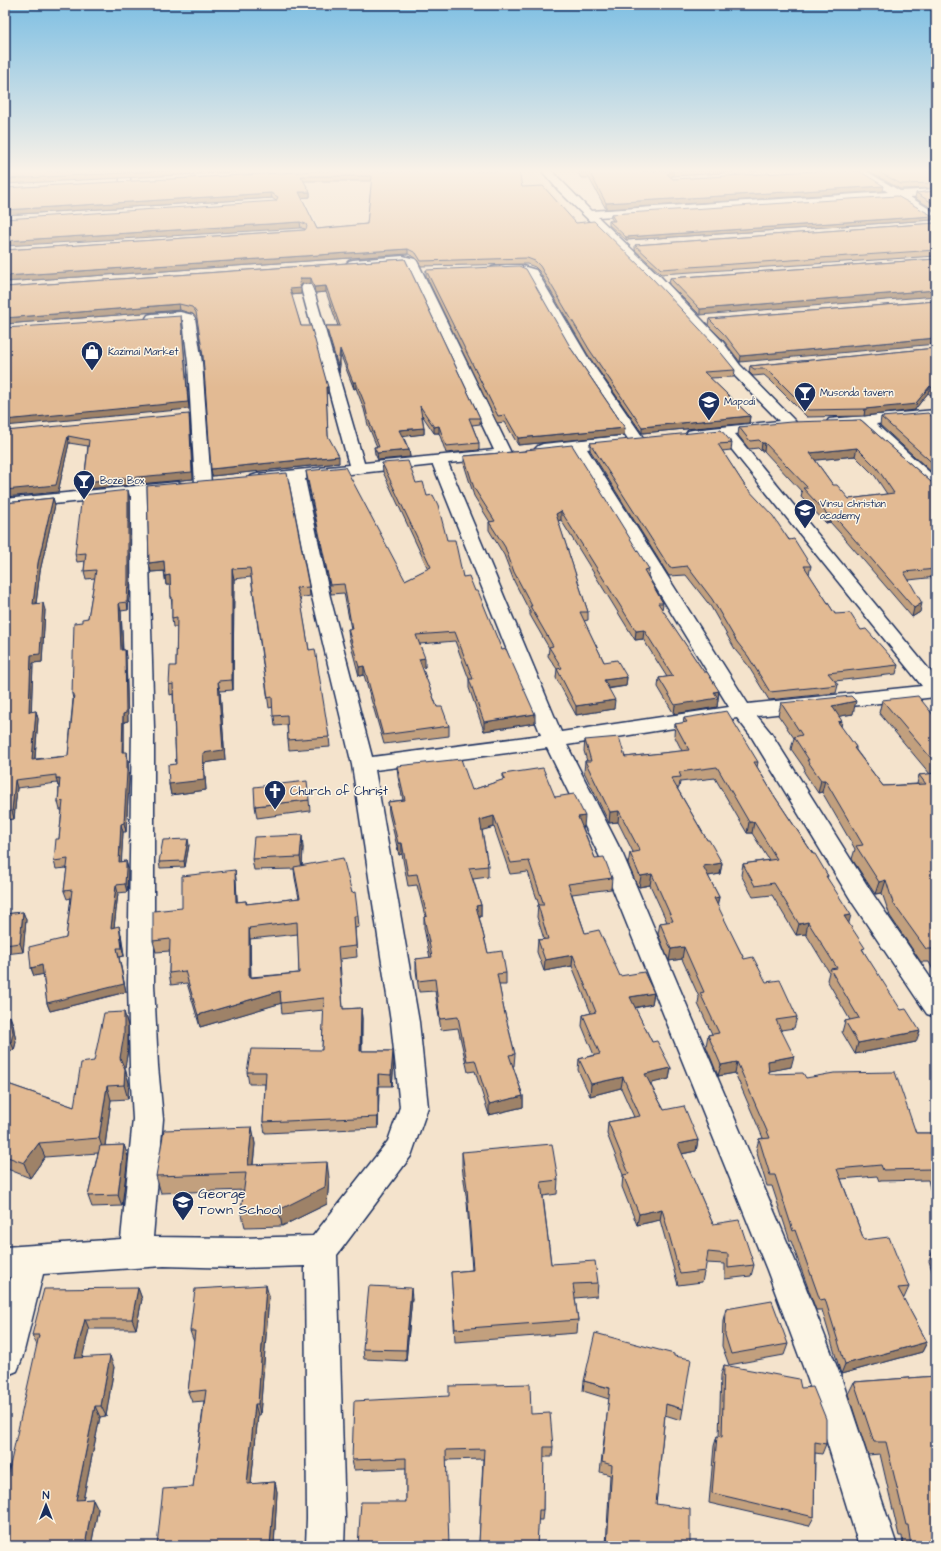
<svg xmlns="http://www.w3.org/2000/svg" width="941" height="1551" viewBox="0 0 941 1551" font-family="'Architects Daughter',sans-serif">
<rect width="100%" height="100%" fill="#f4e3cc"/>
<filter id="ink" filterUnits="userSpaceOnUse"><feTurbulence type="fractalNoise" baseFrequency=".025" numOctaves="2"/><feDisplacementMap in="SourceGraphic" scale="8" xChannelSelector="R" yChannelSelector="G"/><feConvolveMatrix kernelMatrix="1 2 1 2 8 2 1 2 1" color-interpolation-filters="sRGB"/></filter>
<g filter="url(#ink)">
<polygon fill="#efd7bb" points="376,171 533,171 566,208 321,232 293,175"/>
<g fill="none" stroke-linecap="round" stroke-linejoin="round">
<g stroke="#1b2f5e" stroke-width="3">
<g id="minor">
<polygon points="120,171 130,171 130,182 128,184 122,184 120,182"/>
<path d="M542,171H552L591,211L888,192L857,173L855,171H866L900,191L936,189V195L910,197L936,213V220L897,198L598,217L661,277L723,342L740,365L795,421L797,424L795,427L790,428L735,434L936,678V697L757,716L771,733L872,893L936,986V1017L927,1014L854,905L751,736L737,718L567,745L623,855L799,1270L842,1380L897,1546H859L808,1380L767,1270L599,855L547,748L375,770L419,1022L428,1107L411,1156L337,1255L345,1518L344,1546H306L307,1518L305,1266L238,1268L164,1266L43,1274L22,1359L17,1371L5,1376V1297L10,1277H5V1247L121,1239L133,1119L130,1066L128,984L132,728L131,496L5,509V499L177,482L183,484L185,487L183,490L147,495L154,728V984L158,1066L163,1119L153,1237L238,1238L313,1236L388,1141L400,1107L391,1022L352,765L312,597L289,480L257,484L251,482L249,479L251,476L257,474L349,465L301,288L303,285H311L313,288L364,463L494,450L406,263L353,266L349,265L347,263L349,261L353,260L403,256L415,259L417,261L511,453L508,456C503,458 499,457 493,459L448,463L561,732L729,707L572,451L543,454L538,452L535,449L538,446L543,444L621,436L626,438L629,441L626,444L587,449L748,704L922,686L721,436L693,438L688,437L686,434L688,431L693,430L779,421L730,371L713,348L653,283L558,190ZM433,465L541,735L372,757L330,597L305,479Z"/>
<path d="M505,265H519L536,270L587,356L644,439L641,442L636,444L631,442L628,439L573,356L527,274C516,269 504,274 492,271L490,269L492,267Z"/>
<polygon points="180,312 193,315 195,318 202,363 211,484 209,487 203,489 197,487 195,484 188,363 183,320 152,322 148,321 146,318 148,315 152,314"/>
<polygon points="936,410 936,418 876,424 936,478 936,491 930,489 860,426 834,426 829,425 827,422 829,419"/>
</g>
</g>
<use href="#minor" fill="#fcf5e5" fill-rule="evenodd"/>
</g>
<g fill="#c2a07e" stroke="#1b2f5e" fill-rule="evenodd">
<polygon points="5,171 256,171 5,184"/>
<path d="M317,171L522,187L576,223L735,370L734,377L710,378L750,416L749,423L642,433L588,355L539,271L535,267L527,264L421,266L416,258L408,254L5,282V250L305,230V229L301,228L276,201L272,198L5,215ZM303,181H372L367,224L317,229L301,197H310V192Z"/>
<polygon points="577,171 758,171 673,176 670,177 673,179 883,191 606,209 589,178 581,178"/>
<polygon points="868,171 936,171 936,188 900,189"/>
<polygon points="936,191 936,211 915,198 916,193"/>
<polygon points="611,214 933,216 932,220 626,240 609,225 609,221 613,221 611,218"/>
<polygon points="936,223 936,256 661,274 635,250 635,245"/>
<polygon points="405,259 480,418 480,424 472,425 479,443 479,450 446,453 439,433 434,433 422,415 424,428 424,434 403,436 409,450 410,457 378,460 375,454 374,447 377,447 368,425 364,409 356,388 354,389 341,356 339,373 327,332 326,326 338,326 326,292 315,293 311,284 302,284 300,287 301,294 291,295 301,326 328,387 328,393 326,394 328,436 339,463 212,476 203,358 196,318 193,314 180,310 5,324 5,287"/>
<polygon points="936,259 700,315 669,284 670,278"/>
<polygon points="426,270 572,350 625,428 624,435 518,445 505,422 497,423 426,276"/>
<polygon points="936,301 740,362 724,341 708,325 709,319"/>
<polygon points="936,348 936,399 928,393 916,408 915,410 864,416 807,417 771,381 764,375 753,376 749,372 750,366"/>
<polygon points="881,417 936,420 936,476 880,425"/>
<path d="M861,420L931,482L936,483V577L909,580L920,612L912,617L840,533L830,522L826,523L801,497L802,492L764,451H761L758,448L749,449L738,435L739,427ZM855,456L875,476L887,494L849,499L833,485L815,460Z"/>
<polygon points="190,421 193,479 86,489 84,482 88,446 69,443 58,492 5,431"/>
<polygon points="590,443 732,443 731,450 722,451 745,486 811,566 809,574 835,614 861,630 898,665 896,674 835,681 838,685 836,693 769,700 747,664 736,651 711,607 686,575 669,576 590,450"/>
<polygon points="525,450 649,569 648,577 663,603 662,610 704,672 719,691 717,707 674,714 658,687 659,678 667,677 643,639 635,640 561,520 558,521 588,612 588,620 584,621 604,662 627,677 626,686 608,689 614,709 576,715 556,678 557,669 548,656 549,648 530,615 530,612 514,581 504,555 489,530 489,522 490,522 474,496 464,464 464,456 525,451"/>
<polygon points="382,463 416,483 427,496 463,577 475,591 502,650 535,723 484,731 469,688 469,679 455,641 420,644 425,667 422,668 437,707 449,726 449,736 384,744 364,675 359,676 349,638 348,629 351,629 344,593 331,594 307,479 306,471 405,580 428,569 383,472"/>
<polygon points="147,486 309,587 310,596 300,598 309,650 329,737 330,747 289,750 288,740 287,725 275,726 273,707 269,708 251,577 234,579 233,690 220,691 225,760 204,763 206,790 171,795 169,784 176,764 173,694 170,695 169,685 176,666 177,627 173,627 172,618 172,605 171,597 171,585 166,585 164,571 151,572 149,563"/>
<polygon points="53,498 55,505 40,571 36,604 45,610 42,662 33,663 31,712 36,711 38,719 35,759 68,756 73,699 72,694 82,622 88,618 95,578 86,579 84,571 85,561 77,562 75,554 130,498 130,587 128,610 121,611 123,650 125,650 126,658 128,721 124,722 124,752 128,760 129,780 126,832 123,832 121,862 126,861 128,869 127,892 118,893 114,927 121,934 124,956 119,957 126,992 50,1011 47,1003 43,974 34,976 31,968 66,938 71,898 67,899 64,891 67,868 56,869 54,861 59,839 62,810 60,810 58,802 59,786 58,786 57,783 17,788 14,819 6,820 5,827 5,503"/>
<polygon points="882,700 934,716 936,716 936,976 929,962 921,962 890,916 882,893 875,894 852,859 855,849 822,792 818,793 804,772 805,769 791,749 794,738 778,715 781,703 853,714 839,716 841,727 856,747 856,750 883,786 917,784 919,775 930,774 879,713"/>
<polygon points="684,718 758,762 757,767 775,797 828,876 827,878 848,922 864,952 916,1042 855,1054 842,1032 845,1021 850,1020 827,980 829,972 806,934 796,935 772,895 753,897 741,875 743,864 769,860 752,833 747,833 715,778 680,782 679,788 677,788 707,840 722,863 720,874 708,876 719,897 717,906 744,959 797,1017 794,1028 781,1030 791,1067 769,1071 769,1074 806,1078 916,1133 936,1133 936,1214 928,1180 879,1181 877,1176 841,1179 864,1240 909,1287 904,1298 903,1298 927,1342 922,1352 841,1374 822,1310 816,1310 791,1241 790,1241 772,1186 767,1186 756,1150 759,1139 763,1138 735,1073 718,1076 706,1046 708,1035 712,1034 698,1004 699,997 682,959 669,961 658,934 660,923 667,922 650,885 639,887 637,885 628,864 630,853 633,852 618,822 609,823 584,772 585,761 587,761 584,751 585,740 625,757 682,751 674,735 675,724 683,723"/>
<polygon points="397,766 472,790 503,780 503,774 555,797 584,827 583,828 595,858 612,878 611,889 572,894 585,933 620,976 654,993 652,1004 635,1008 652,1042 671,1068 669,1079 650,1083 664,1110 698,1140 696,1151 682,1154 713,1224 754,1265 751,1276 725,1279 725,1264 706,1263 702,1282 678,1285 660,1220 637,1225 622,1187 623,1175 607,1134 608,1122 634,1117 621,1088 590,1096 578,1070 579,1059 594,1055 582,1026 583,1015 591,1013 572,966 544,971 537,952 538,940 544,939 537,917 538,905 539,905 528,872 510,874 494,827 482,830 488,866 488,877 473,879 481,905 481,917 479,917 488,953 506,973 506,985 499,985 504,1010 515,1054 514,1066 513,1066 523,1096 523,1107 489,1115 475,1071 468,1072 458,1028 441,1030 435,991 419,992 416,970 416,959 430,958 424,928 424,917 425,916 417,885 408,886 402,854 399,855 389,813 388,802 403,800 398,777"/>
<polygon points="309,800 310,811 257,818 255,806"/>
<polygon points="189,845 185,867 160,868 159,862"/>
<path d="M303,847L302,865L352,893L358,916L359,927L355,928L357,957L340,959L343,1009L361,1008L362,1019V1051H393L394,1063L392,1086H379L378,1128L265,1133L263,1122L265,1084H249L247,1072L322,1050L324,1010L282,1014L281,1003L200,1027L187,983L171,985L169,973L170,951L156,952L153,941L182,908L235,870L236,881L237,902L246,901L247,904L299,898L295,878L294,869L254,870L252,859ZM298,934L299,973L251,977L250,939Z"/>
<polygon points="23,912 26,920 23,952 5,954 5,914"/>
<polygon points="124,1012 128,1026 128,1049 125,1068 129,1083 128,1099 111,1100 105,1146 124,1145 128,1157 122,1206 92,1207 88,1196 98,1153 45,1157 30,1178 5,1168 5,1083 74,1107 94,1061"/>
<polygon points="5,1017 13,1024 16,1042 14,1050 5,1051"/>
<polygon points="252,1127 255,1144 253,1165 329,1178 327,1204 282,1226 245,1227 241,1211 244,1190 161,1193 156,1176"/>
<polygon points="462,1152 558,1180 557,1194 543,1196 551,1264 598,1283 597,1296 575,1298 578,1320 577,1333 455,1342 452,1285 451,1272 472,1270 467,1202 462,1166"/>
<polygon points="933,1250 936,1250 936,1284 929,1261"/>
<polygon points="138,1288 142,1299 136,1329 89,1329 82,1357 114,1367 106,1416 100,1417 83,1500 93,1499 98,1509 91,1546 37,1345 32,1335"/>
<polygon points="269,1296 260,1415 258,1415 251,1484 275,1482 277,1492 274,1546 157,1546 193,1487 204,1401 192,1402 188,1392 194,1342 190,1331"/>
<polygon points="412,1298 406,1361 364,1359 363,1349"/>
<polygon points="726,1309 788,1344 784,1355 729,1365 722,1346 723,1320"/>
<polygon points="724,1365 801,1388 826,1444 822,1454 815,1453 814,1517 809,1526 709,1503 714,1446 717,1436 719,1437 721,1375"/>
<polygon points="936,1376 936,1546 903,1546 902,1536 899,1536 880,1454 868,1455 848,1394 854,1382"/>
<polygon points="584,1381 683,1409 681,1420 665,1415 656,1504 690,1546 606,1546 610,1475 600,1472 609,1399 583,1391"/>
<polygon points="531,1414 553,1447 552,1457 543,1457 543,1510 542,1520 538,1520 537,1546 479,1546 483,1459 447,1460 406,1502 406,1468 354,1470 352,1460"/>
</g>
<g fill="#9e8267" stroke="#1b2f5e">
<polygon points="673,171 673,176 667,179 667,174"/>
<polygon points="884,186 883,191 606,209 606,203"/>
<polygon points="299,192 310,192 310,197 299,198"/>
<polygon points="271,193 272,198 5,215 5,210"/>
<polygon points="933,216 932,220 626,240 626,237"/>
<polygon points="300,222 301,228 5,246 5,241"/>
<polygon points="408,249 408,254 5,282 5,276"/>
<polygon points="301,278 311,278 311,284 302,284 300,288 301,288 301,294 290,295 290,289"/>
<polygon points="326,286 326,292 315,293 314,287"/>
<polygon points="936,290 936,296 700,315 700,309"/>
<polygon points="179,304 180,310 5,324 5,318"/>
<polygon points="181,316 189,409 5,426 5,420"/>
<polygon points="936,338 936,344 740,362 741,356"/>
<polygon points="340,349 341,356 339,373 338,366"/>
<polygon points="353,382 356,382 356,388 354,389"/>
<polygon points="930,386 928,393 916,408 915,410 864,416 865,409 916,403"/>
<polygon points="326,387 328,387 328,393 326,394"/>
<polygon points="189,414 190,421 193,479 86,489 84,482"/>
<polygon points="750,416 749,423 642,433 642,427"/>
<polygon points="439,426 439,433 434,433 434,427"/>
<polygon points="424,428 424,434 400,437 399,430"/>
<polygon points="625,428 624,435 518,445 518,438"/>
<polygon points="68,436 69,443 58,492 5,497 5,490"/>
<polygon points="762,443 765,443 764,451 761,451"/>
<polygon points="857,448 855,456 808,461 810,453"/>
<polygon points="409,450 410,457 378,460 377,453"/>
<polygon points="339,456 339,463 212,476 211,469"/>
<polygon points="128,490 130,498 130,587 128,610 127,602"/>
<polygon points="53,498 55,505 40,571 35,611 33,604 38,563"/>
<polygon points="561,511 561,520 555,522 556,514"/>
<polygon points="827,514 831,514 830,522 826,523"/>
<polygon points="164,561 165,571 151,572 149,563"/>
<polygon points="232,569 234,579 233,690 232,680"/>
<polygon points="170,575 172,585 166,585 165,576"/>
<polygon points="43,603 45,610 42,662 33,663 31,720 29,712 31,655"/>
<polygon points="119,603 121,611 123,658 121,650"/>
<polygon points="922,603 920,612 912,617 914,608"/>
<polygon points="644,630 643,639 635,640 636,631"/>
<polygon points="125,650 126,658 128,721 124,722 124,760 122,752"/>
<polygon points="425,658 425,667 419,668 419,659"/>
<polygon points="364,666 364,675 359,676 359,667"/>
<polygon points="627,677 626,686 603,689 604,680"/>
<polygon points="218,681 220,691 225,760 204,763 206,790 171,795 169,784 203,753"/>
<polygon points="719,691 717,707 674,714 675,705 714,692"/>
<polygon points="615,700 614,709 576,715 576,706"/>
<polygon points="856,701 853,714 829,718 832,706"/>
<polygon points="36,711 38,719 34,768 32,760"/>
<polygon points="535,714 535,723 484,731 484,722"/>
<polygon points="842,721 840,733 838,722"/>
<polygon points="127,752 128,760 129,780 126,832 124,823"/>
<polygon points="56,778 60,778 62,786 58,786"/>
<polygon points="15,780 17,788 14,819 12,811"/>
<polygon points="821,780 825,780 822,792 818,793"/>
<polygon points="619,811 618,822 609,823 610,812"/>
<polygon points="5,816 6,820 5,827"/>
<polygon points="494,816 494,827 480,831 480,820"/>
<polygon points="585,816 584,827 578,828 578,817"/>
<polygon points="749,822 754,822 752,833 747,833"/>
<polygon points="121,824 123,832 121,870 119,862"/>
<polygon points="302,835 303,847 302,868 300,857"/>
<polygon points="188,839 189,845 185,867 184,861"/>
<polygon points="398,843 402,843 402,854 399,855"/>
<polygon points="126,861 128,869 127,892 125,884"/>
<polygon points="722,863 720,874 702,877 703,866"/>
<polygon points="235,870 236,881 238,913 236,902"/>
<polygon points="652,874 650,885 639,887 641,876"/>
<polygon points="886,880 882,893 875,894 879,882"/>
<polygon points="116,885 118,893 113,936 111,928"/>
<polygon points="719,897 717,908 714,898"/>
<polygon points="481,905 481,917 476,917 476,906"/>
<polygon points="23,912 26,920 23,952 20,943"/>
<polygon points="851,915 848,926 844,916"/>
<polygon points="808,922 806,934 796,935 799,924"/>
<polygon points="119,926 121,934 124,956 122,948"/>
<polygon points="249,928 250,939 251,989 249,978"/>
<polygon points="684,947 682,959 669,961 671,949"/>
<polygon points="117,948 126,992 50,1011 47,1003"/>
<polygon points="573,955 572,966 544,971 545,960"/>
<polygon points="42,965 45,974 34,976 31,968"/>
<polygon points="280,991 282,1003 200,1027 198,1015"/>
<polygon points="654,993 652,1004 628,1009 630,997"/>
<polygon points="361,1008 362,1019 361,1062 360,1051"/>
<polygon points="124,1012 128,1026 128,1049 124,1073 120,1058"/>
<polygon points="10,1016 13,1024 16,1042 14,1050 11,1042"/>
<polygon points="920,1031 916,1042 855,1054 858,1043"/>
<polygon points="393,1051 394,1063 392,1086 391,1075"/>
<polygon points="794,1056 791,1067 765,1072 768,1061"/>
<polygon points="737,1062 735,1073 718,1076 721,1065"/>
<polygon points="671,1068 669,1079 644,1085 645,1074"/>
<polygon points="125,1069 129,1083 128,1099 124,1085"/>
<polygon points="378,1074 379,1086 378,1128"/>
<polygon points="623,1077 621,1088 590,1096 591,1084"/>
<polygon points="107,1086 111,1100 104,1153 99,1138"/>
<polygon points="523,1096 523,1107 489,1115 489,1104"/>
<polygon points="252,1127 255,1144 251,1181 248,1165"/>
<polygon points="698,1140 696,1151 676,1155 678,1144"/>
<polygon points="39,1143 45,1157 30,1178 24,1163"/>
<polygon points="124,1145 128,1157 122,1206 118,1195"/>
<polygon points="327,1162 329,1178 327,1204 282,1226 279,1210"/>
<polygon points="662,1209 660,1220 637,1225 639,1214"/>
<polygon points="266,1285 269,1296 260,1415 258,1404"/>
<polygon points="138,1288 142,1299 136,1329 132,1319"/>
<polygon points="411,1288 412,1298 406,1361 406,1350"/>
<polygon points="85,1319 89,1329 80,1368 75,1358"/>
<polygon points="927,1342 922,1352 841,1374 845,1364"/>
<polygon points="110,1356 114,1367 106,1416 101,1406"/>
<polygon points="255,1404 258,1415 250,1494 247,1484"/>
<polygon points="95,1406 100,1417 81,1510 76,1500"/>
<polygon points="275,1482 277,1492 274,1546 270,1546"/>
<polygon points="93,1499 98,1509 91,1546 85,1546"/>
</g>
<g fill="#e2ba93" stroke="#1b2f5e" fill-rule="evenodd">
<polygon points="5,171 165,171 5,179"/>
<path d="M317,171H519L522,187L543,186L576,223L594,221L652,278L713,343L735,370L704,372L750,416L642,427L589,349L540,266L535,261L527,258L421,261L416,253L408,249L5,276V250L305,230L307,227L306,224L300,222L5,241V219L276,201L278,197L271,193L5,210V188ZM301,176H372L367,224L317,229L299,192H310Z"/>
<polygon points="580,171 673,171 667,174 673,179 816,171 859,171 884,186 606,203 590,173 581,173"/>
<polygon points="877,171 936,171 936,183 901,184"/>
<polygon points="936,191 936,205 916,193"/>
<polygon points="897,196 933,216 626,237 609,221 615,221 611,214"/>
<polygon points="936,223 936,250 661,269 635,245"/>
<polygon points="405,259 480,418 469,418 479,443 446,446 439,426 434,427 420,406 424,428 399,430 409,450 377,453 374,447 379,447 368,418 364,402 356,382 353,382 340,349 338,366 326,326 340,326 326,286 314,287 311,278 301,278 299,283 301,288 290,289 301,326 311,326 328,387 326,387 328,436 339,456 211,469 203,356 196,312 192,307 179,304 5,318 5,287"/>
<polygon points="936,259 936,290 700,309 670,278"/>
<polygon points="519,266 526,269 572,350 625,428 518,438 505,415 498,416 426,270"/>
<polygon points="936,301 936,338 741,356 725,335 709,319"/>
<polygon points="181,316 188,402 5,420 5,328"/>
<polygon points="936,348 936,391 930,386 916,403 917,404 865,409 808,410 772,374 765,369 754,369 750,366"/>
<polygon points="928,413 936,420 936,466 881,417"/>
<polygon points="189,414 192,472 84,482 89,440 68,436 56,485 5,490 5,431"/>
<path d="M861,420L931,482L936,483V569L904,572L922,603L914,608L841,524L831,514H827L803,488H808L765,443H762L759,440L750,441L739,427L791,422ZM857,448L877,468L894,493L849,499L837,485H833L810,453Z"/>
<polygon points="721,430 732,443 718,444 745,486 773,516 789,540 794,539 811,566 804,566 835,614 850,613 861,630 866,629 898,665 828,673 838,685 770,692 748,656 737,642 712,599 687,566 670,568 590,443"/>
<polygon points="572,445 649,569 644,570 663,603 658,603 704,672 707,672 719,691 714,692 718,698 675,705 659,678 673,676 644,630 636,631 561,511 556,514 588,612 580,612 604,662 617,660 627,677 604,680 615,700 576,706 557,669 562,668 549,647 553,646 530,606 532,606 514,572 505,547 489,522 495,521 474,488 464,456 526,451 525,450"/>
<polygon points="408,461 416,483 423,482 427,496 433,495 438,505 447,540 455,540 463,577 469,576 475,591 478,591 502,650 506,649 535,714 484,722 469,679 473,679 455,632 416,635 425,658 419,659 437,707 442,707 449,726 383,735 364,666 359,667 348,629 352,629 344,584 330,585 306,471 345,467 405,580 431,567 382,463"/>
<polygon points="287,473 309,587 296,588 301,602 309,650 315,649 329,737 288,740 287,715 273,716 272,697 268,698 250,568 232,569 232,680 218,681 223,750 203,753 204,780 169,784 168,765 176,764 173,684 169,685 170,666 176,666 177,617 172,618 172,597 171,597 170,575 165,576 164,561 149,563 147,486"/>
<polygon points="128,490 128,580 127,602 119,603 121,650 125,650 126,713 123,714 122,752 127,752 127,772 124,823 121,824 119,862 126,861 126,869 125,884 116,885 111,928 119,926 122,948 117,948 124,984 47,1003 42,965 31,968 29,947 66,938 72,890 64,891 68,859 54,861 56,839 59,839 63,801 58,802 60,778 56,778 56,775 15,780 12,811 5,812 5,503 53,498 38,563 33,604 43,603 40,654 31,655 29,712 36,711 32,760 68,756 74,694 72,694 74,623 82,622 82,619 88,618 96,570 84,571 86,553 75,554 82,495"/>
<polygon points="851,696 856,701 832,706 842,721 838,722 856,747 854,748 883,786 926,784 919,775 936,773 936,954 934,949 926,949 893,903 886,880 879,882 856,846 863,845 825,780 821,780 807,760 809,760 794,737 802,735 781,703"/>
<polygon points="918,696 934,716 936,716 936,764 882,700"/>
<polygon points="727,711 758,762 754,762 775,797 813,854 815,854 828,876 826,876 851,915 844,916 865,948 862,949 901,1010 906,1009 920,1031 858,1043 845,1021 859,1018 830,969 837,968 808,922 799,924 774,883 755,886 743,864 777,859 754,822 749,822 717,767 679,772 681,777 671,778 707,840 709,840 722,863 703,866 719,897 714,898 744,959 753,957 766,982 780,980 797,1017 776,1020 794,1056 768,1061 769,1074 803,1073 806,1078 834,1073 895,1072 916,1133 936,1133 936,1184 932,1169 883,1170 881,1165 837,1169 864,1240 889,1237 909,1287 898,1288 927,1342 845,1364 825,1299 820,1300 795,1230 793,1231 775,1175 770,1175 759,1139 770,1138 737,1062 721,1065 708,1035 719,1033 700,993 704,992 684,947 671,949 660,923 673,921 652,874 641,876 639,874 630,853 640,851 619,811 610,812 585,761 591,761 585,740 619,737 625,757 689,750 675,724 687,722 684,718"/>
<polygon points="461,759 472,790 505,779 503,774 543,768 555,797 574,794 585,816 578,817 595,858 604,857 612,878 568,884 585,933 599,930 620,976 644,972 654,993 630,997 652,1042 657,1041 671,1068 645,1074 664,1110 684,1106 698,1140 678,1144 713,1224 739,1220 754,1265 728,1268 728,1254 708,1252 705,1271 680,1274 662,1209 639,1214 623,1175 629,1174 608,1122 640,1116 623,1077 591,1084 579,1059 600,1054 583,1015 596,1012 573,955 545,960 538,940 548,939 538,905 544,905 529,861 511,863 494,816 480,820 488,866 469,868 481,905 476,906 488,953 502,951 506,973 497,974 504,1010 515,1054 509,1055 523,1096 489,1104 475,1060 467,1061 458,1017 440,1019 435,979 418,981 416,959 432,957 424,917 427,916 417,874 408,875 402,843 398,843 388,802 405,800 397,766"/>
<polygon points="307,781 309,800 255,806 254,787"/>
<polygon points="302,835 300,857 252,859 254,837"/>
<polygon points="188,839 184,861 159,862 163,840"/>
<path d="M343,858L352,893L355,892L358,916H354L356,946L338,948L343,1009L361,1008L360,1051H393L391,1075L378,1074V1117L263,1122L266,1072H247L251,1049L322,1050L324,998L281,1003L280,991L198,1015L185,971L169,973L170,939L153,941V911L182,908V876L235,870L236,902L246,901V904L300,898L294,867ZM297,922L299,973L249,978V928Z"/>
<polygon points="23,912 20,943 5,945 5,914"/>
<polygon points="124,1012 124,1035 120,1058 125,1069 124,1085 107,1086 99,1138 39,1143 24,1163 5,1156 5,1083 74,1107 81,1063 94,1061 104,1013"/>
<polygon points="10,1016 13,1033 11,1042 5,1042 5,1017"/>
<polygon points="252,1127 248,1165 327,1162 325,1187 279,1210 241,1211 246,1173 156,1176 164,1130"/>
<polygon points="552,1144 558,1180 541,1182 551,1264 595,1261 598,1283 573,1284 578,1320 455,1329 451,1272 473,1270 467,1188 462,1152"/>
<polygon points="124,1145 118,1195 88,1196 100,1146"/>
<polygon points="933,1250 936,1250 936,1258"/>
<polygon points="266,1285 258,1404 255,1404 247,1484 275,1482 270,1546 174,1546 174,1545 157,1546 163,1489 193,1487 206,1390 188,1392 195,1331 190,1331 195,1289"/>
<polygon points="369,1286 411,1288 406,1350 363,1349"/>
<polygon points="138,1288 132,1319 85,1319 75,1358 110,1356 101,1406 95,1406 76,1500 93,1499 85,1546 5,1546 5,1488 39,1335 32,1335 44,1289"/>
<polygon points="772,1301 788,1344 731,1354 725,1335 726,1309"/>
<polygon points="595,1333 674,1354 674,1356 691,1359 683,1409 666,1404 656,1504 690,1509 690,1546 607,1546 612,1465 602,1462 610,1388 584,1381"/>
<polygon points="724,1365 799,1379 801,1388 813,1387 826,1419 826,1444 815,1442 814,1517 712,1493 717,1436 722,1437"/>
<polygon points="936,1376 936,1546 911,1546 908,1525 906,1525 886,1442 874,1442 854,1382"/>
<polygon points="530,1384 531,1414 550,1413 553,1447 544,1447 543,1510 539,1510 537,1546 504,1546 479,1542 484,1449 446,1450 449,1546 358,1546 361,1502 406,1502 406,1458 352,1460 354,1401 449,1396 449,1386"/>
</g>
</g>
<linearGradient id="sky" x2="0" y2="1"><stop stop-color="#7ebfe3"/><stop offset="0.44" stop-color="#faf2e8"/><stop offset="1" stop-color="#faf2e8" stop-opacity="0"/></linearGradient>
<rect width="941" height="388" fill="url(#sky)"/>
<defs>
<g id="shop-pin" transform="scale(1.15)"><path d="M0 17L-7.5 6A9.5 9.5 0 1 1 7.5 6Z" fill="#1b2f5e" stroke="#fcf5e5"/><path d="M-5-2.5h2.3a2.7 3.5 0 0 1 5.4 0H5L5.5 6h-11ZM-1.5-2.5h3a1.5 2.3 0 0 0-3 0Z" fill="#fff"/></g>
<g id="bar-pin" transform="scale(1.15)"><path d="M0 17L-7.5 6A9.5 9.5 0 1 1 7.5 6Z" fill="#1b2f5e" stroke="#fcf5e5"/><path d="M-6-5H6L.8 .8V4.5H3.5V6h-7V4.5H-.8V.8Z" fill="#fff"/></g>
<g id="school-pin" transform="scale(1.15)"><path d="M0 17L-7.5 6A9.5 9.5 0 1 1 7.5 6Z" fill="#1b2f5e" stroke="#fcf5e5"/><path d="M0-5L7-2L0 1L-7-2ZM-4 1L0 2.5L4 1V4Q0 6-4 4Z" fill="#fff"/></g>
<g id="church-pin" transform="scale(1.15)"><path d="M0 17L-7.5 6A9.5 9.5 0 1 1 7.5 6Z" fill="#1b2f5e" stroke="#fcf5e5"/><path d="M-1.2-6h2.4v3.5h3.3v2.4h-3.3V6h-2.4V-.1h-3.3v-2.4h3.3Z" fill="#fff"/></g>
</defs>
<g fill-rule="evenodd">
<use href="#shop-pin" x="92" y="352"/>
<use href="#bar-pin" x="805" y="393"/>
<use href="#school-pin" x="709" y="402"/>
<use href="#bar-pin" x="84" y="481"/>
<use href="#school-pin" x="805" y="510"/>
<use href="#church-pin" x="275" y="791"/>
<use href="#school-pin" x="183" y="1202"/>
</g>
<g text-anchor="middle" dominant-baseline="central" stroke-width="3" stroke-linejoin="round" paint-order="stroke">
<g font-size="10" fill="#1b2f5e" stroke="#fcf5e5" text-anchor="start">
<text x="108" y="352">Kazimai Market</text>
<text x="820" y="393">Musonda tavern</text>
<text x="724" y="402">Mapodi</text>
<text x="100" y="481">Boze Box</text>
<text x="820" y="504">Vinsu christian<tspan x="820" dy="12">academy</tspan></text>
</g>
<g font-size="12" fill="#1b2f5e" stroke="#fcf5e5" text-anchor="start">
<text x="290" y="791">Church of Christ</text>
</g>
<g font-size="14" fill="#1b2f5e" stroke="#fcf5e5" text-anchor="start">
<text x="198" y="1194">George<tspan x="198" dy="16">Town School</tspan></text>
</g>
</g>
<rect width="941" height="1551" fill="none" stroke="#fcf5e5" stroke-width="20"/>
<rect x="10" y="10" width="921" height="1531" fill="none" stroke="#1b2f5e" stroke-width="1.5" filter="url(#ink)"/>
<g transform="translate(46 1505)" stroke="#fcf5e5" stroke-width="3" paint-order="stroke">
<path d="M0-3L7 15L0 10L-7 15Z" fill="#1b2f5e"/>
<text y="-6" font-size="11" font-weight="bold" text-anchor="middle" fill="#1b2f5e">N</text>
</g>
</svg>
